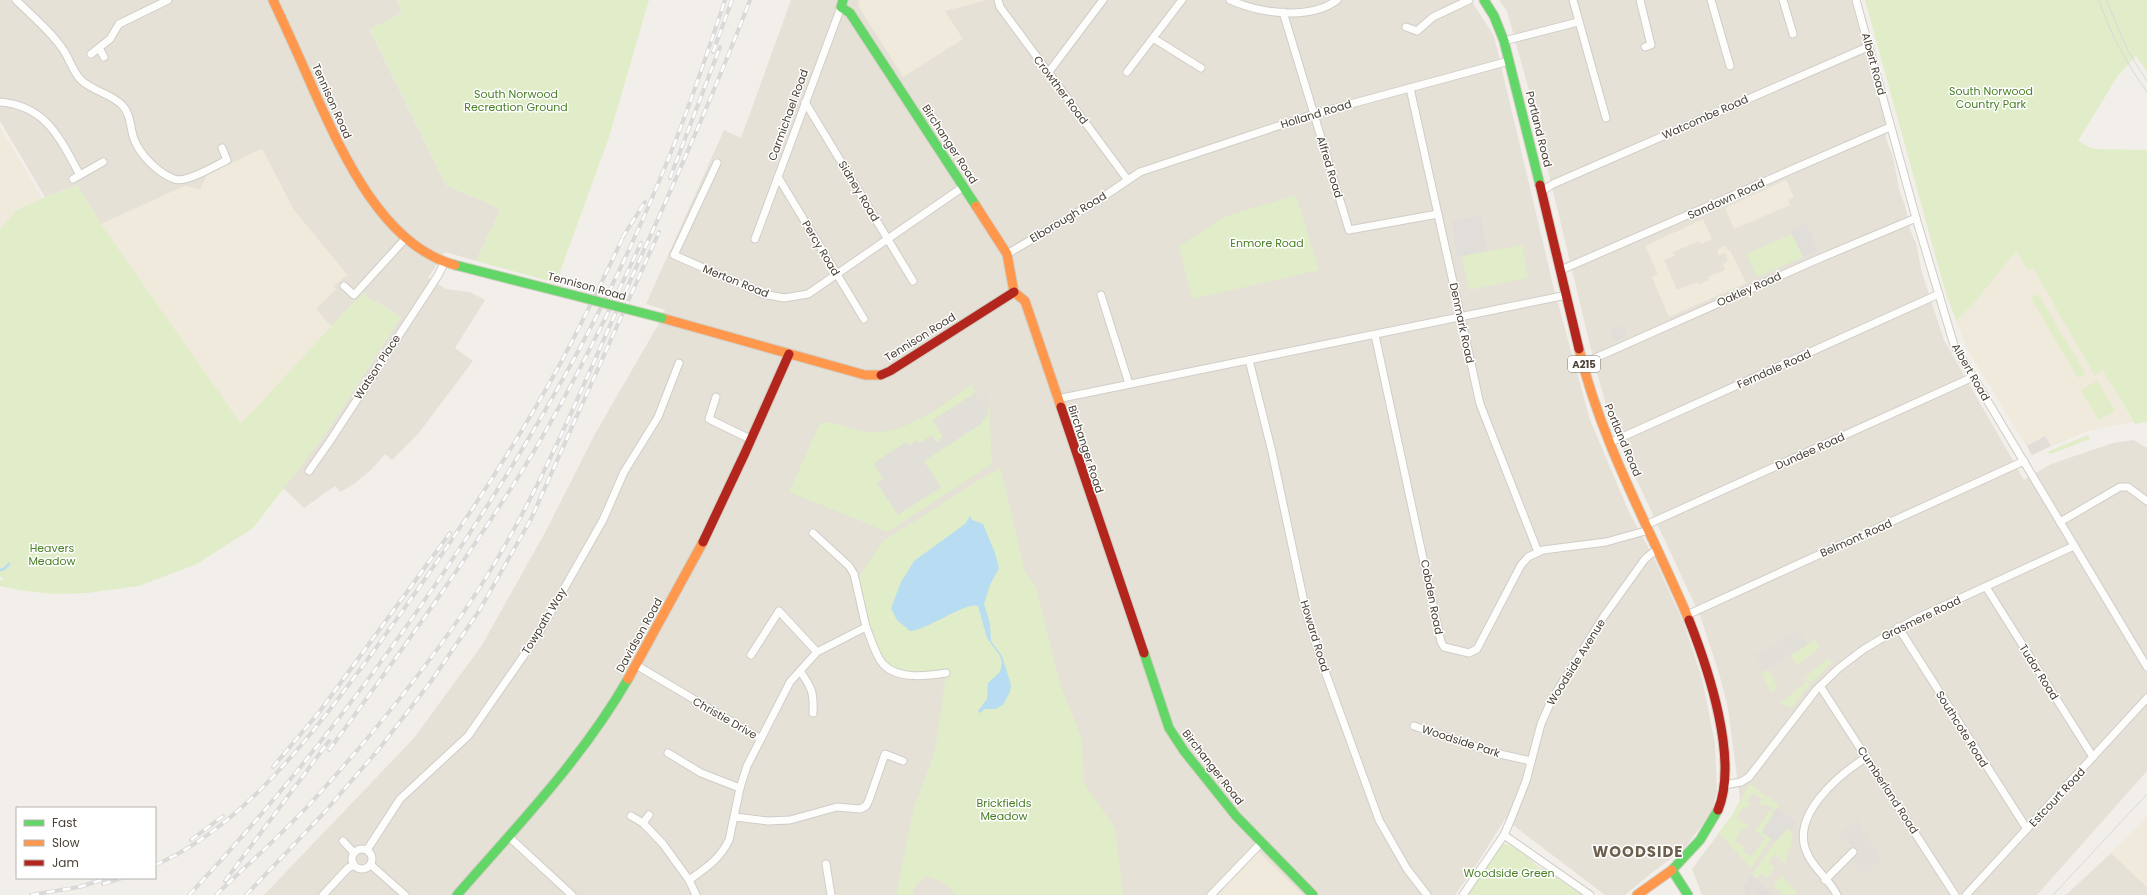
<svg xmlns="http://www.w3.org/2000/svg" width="2147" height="895" viewBox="0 0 2147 895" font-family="Poppins,sans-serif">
<rect width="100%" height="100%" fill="#f2efea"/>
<g fill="#e6e1d7">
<polygon points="0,0 397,0 402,13 370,30 446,185 501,209 476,261 445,252 428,278 446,289 470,292 485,300 455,348 473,361 418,434 392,460 385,454 372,469 354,484 340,492 335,486 304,508 283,488 325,435 401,317 369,298 363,292 332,328 316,309 335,289 333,286 347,275 293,209 262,149 207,175 200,190 185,186 101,224 77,185 45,197 0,121"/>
<polygon points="791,0 1471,0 1494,36 1553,285 1590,420 1629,512 1656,562 1684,624 1702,678 1715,744 1717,791 1712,811 1706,820 1683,850 1654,871 1625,895 1605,895 1505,819 1475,867 1455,895 264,895 414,738 482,645 548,527 595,434 662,318 665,310 646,304 724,130 741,138"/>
<polygon points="1499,0 1851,0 1886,123 1886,139 1893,157 1900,193 1905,205 1910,230 1916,243 1922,273 1944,340 2024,480 2051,464 2113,443 2134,440 2147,448 2147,771 2037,895 1702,895 1692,869 1733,814 1740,800 1728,708 1720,677 1701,618 1613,429 1595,366 1528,87 1507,11"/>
<polygon points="2111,853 2147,887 2147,895 2066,895"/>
</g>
<g fill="#e2ded8">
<polygon points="972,384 978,401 986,396 988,400 992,464 888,532 789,492 820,423 867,432 895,429 918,420"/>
<polygon points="1799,630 1808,645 1762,673 1755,655"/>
<polygon points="1857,820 1882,860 1863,875 1849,861 1854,856 1852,846 1839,834"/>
</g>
<g fill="#f0eadc">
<polygon points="858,0 988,0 945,11 963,39 903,77 859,7"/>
<polygon points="0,127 42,198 17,210 0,229"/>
<polygon points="262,149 293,209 347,275 333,286 336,289 316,309 332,328 241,425 101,224 186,186 200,190 207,175"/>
<polygon points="1786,180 1794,198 1788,200 1790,205 1734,229 1725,208"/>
<polygon points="1703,219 1712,239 1701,244 1700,241 1673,252 1675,256 1664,260 1677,290 1697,282 1698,285 1709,280 1708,277 1725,270 1723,264 1728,261 1725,253 1719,255 1717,250 1726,245 1728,251 1730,250 1746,283 1669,317 1652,277 1658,274 1645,246"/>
<polygon points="2016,250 2028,271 2033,268 2096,375 2103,371 2133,422 2088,431 2032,455 1968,351 1956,321 1975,302"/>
<polygon points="2147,816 2147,887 2111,853"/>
<polygon points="1255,852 1259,852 1303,895 1212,895"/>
</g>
<g fill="#e0edc8">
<polygon points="397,0 649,0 609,137 556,283 476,261 501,209 446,185 370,29 402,13"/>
<polygon points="1865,0 2147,0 2147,72 2136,56 2117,77 2078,141 2093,149 2147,150 2147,422 2135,424 2103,371 2095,376 2033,268 2028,271 2016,251 1975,302 1956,321 1944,287"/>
<polygon points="77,185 101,224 241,424 363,292 369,298 401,317 325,435 253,528 197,564 139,586 87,593 54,594 18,590 0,586 0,581 3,579 0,576 0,229 17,210 45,197"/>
<polygon points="1296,195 1319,270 1192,299 1179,246 1224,217"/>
<polygon points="1792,234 1803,257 1757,277 1747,254"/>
<polygon points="1522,245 1528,278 1469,290 1462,256"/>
<polygon points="2038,294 2086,374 2078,378 2031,298"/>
<polygon points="2097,381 2115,411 2099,420 2081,390"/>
<path d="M972,384L975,393L933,420L943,437L939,439L940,441L937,443L932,435L920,443L917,440L909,445L906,442L877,461L874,464L883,478L877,483L898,515L941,487L924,461L981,424L987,415L989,405L992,464L888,532L789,492L820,423C835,420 853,431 868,432C909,434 941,405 972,384Z"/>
<polygon points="2088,435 2090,439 2051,454 2047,452"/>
<polygon points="1001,469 1025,572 1036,587 1060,684 1082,740 1084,783 1115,828 1123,895 957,895 943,882 926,876 915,886 913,895 896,895 914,807 935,751 946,674 907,675 880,667 859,577 883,541 989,474"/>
<polygon points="1815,640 1820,647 1797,665 1791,655"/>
<polygon points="1828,659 1832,663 1811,683 1806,676"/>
<polygon points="1767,670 1778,687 1770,693 1762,673"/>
<polygon points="1804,677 1810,684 1791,708 1780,703 1806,683 1803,678"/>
<polygon points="1750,784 1779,805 1775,811 1764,803 1762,806 1759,804 1763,799 1753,793 1747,801 1750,803 1747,808 1744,806 1736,818 1748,826 1746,829 1743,828 1734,841 1745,848 1743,852 1751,857 1765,838 1755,831 1770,810 1774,814 1762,831 1771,839 1751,868 1719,833 1733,814"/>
<path d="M1788,828C1798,839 1787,851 1785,864L1775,854L1768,861L1775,868L1766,878L1761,873L1756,879L1752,875L1775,842Z"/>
<path d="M1503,843C1510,843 1531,859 1535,864C1539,869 1544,868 1548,871C1560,879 1570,888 1583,895H1462L1476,882Z"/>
<polygon points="1783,874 1785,876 1783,878 1797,892 1794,895 1783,895 1773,885"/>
</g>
<g fill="#e1deda">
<polygon points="1481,215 1487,251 1457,257 1452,222"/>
<polygon points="1806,223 1818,250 1803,257 1790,230"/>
<polygon points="1623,326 1627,336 1614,342 1610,329"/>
<polygon points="2045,436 2051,446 2032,455 2027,446"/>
<polygon points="1777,808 1796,822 1793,829 1788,828 1775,842 1762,832"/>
<polygon points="1752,875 1772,895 1756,895 1754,892 1748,895 1742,887"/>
</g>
<path fill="#b8dcf2" d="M970,516L972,520L983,524L995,553L999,568L990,585L984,604L990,624L991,641L1002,656L1011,685L1010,692L1003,705L995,709H985L980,713L978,711L987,699L988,683L1000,672L1002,662L1000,656L987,638L978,606C967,601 927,630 910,631L897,620L891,608L901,582L914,561L965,524Z"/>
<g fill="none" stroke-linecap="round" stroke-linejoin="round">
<polyline stroke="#b8dcf2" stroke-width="2.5" points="0,570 4,569 9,564"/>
<g stroke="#d0cdc8" stroke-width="9">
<g id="street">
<path d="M16,0C32,16 52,32 64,51C70,60 73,72 81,80C94,92 110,93 122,105C131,114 130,128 134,139C140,155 158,173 174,179C186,184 216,165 227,160L222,148"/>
<polyline points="998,0 1000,7 1127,179"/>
<path d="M1230,0C1259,13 1310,21 1337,0"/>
<polyline points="1573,0 1606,118"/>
<polyline points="1640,0 1651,45 1645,47"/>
<polyline points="1711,0 1730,66"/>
<polyline points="1783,0 1793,34"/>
<polyline points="1856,0 1916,218 1954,345 2147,667"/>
<polyline points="1283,12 1349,230 1438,214"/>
<polyline points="1406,27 1417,31 1433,17 1469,0"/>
<polyline points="1153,38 1201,68"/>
<polyline points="1504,41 1578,22"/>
<polyline points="99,48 104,57"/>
<polyline points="91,54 110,39 119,24 168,0"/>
<polyline points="1127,72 1182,0"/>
<polyline points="1048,73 1103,0"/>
<polyline points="1410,88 1480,404 1538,552"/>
<path d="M0,102C47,106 60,139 80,175L103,162"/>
<polyline points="805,102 913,281"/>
<polyline points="717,163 674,255 763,294 784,298 808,294 963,187"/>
<polyline points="778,177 864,319"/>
<polyline points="73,179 80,175"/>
<polyline points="1542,191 1553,184 1870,46"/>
<polyline points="755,239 841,7"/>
<polyline points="1007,254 1097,201 1140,172 1314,114 1509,61"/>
<polyline points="1561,270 1890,127"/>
<polyline points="344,286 354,295 406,238"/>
<polyline points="1101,295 1129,384"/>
<polyline points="1375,335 1441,642 1444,647 1469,653 1477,649 1521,565 1528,557 1543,550 1606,542 1649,530"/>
<polyline points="1249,360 1272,452 1307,616 1322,663 1379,820 1407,869 1427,895"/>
<polyline points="1584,363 1816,260 1916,218"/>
<polyline points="716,397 709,419 752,440"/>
<polyline points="1057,399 1567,295"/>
<polyline points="1609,443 1939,294"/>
<polyline points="309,471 330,441 437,277 445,262"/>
<polyline points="2060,522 2120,487 2128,487 2147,501"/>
<polyline points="1646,525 1973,377"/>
<polyline points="813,533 849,566 854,574 866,627"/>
<polyline points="1986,587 2093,757"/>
<polyline points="1687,615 2024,461"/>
<polyline points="1898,627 2027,829"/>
<polyline points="751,655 779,611 817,652"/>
<polyline points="636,665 761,739"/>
<path d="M800,671C812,688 814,693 813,713"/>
<polyline points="1820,686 1955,895"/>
<polyline points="1414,726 1495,753 1531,761"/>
<polyline points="668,753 701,773 740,788"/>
<polyline points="1724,785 1741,782 1749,777 1816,690 1839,668 1864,649 1913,620 2074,546"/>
<path d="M649,815L643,823L663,844L689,880C706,868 720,859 729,840L740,788L747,766L790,682L817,652L866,627C871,638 875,655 883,664C898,680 927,676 946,673"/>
<polyline points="631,816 643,823"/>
<polyline points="735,817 768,821 790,820 837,807 860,809 866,806 869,800 885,754 903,761"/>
<polyline points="1504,835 1590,895"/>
<polyline points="508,836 572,895"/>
<polyline points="343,841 354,853"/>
<circle cx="362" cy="859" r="10"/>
<polyline points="367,850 400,799 468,736 536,638 603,520 624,472 658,417 679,363"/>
<polyline points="826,864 831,895"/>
<polyline points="371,865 405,895"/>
<polyline points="689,880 696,895"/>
<polyline points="1825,880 1853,852"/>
<polyline points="323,895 348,868 354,865"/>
<polyline points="1211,895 1262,842"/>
<polyline points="1463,895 1504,835 1511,819 1526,781 1541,724 1552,699 1604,616 1645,559 1657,549"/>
<path d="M1837,895C1830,880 1815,870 1808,855C1788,817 1838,775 1867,757"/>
<polyline points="1966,895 2147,698"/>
</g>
</g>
<g stroke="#d3cec2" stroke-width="11">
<g id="fast">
<polyline points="843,0 841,7 850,13 976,206"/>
<polyline points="1484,0 1494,16 1504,41 1540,185"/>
<polyline points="455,265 565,293"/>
<polyline points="1144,653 1169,728 1184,751 1236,816 1313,895"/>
<path d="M457,895C517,826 582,759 628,679"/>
<polyline points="1688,895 1672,870 1700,840 1718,810"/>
</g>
</g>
<g stroke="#d3cec2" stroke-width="11">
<g id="slow">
<path d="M273,0C287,30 301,61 314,91C342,153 383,246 455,265"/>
<polyline points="976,206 1007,254 1014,292 1025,301 1061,407"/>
<polyline points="662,318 865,375 881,375"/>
<path d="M1579,349C1602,445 1651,530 1689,620"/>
<polyline points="628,679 703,542"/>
<polyline points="1637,895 1672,870"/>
</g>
</g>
<g stroke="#d3cec2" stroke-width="11">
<g id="jam">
<polyline points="1540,185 1579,349"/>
<polyline points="881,375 890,371 1014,292"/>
<polyline points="1061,407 1144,653"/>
<polyline points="703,542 745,453 789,354"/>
<path d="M1689,620C1708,668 1739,760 1718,810"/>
</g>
</g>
<use href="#street" stroke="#fdfdfc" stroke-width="7"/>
<use href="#fast" stroke="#63d668" stroke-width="9"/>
<use href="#slow" stroke="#ff974d" stroke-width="9"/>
<use href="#jam" stroke="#b3261e" stroke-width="9"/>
<g stroke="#d9d9d8" stroke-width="1">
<path d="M2099,0C2109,32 2127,64 2147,92"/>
<polyline points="2106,0 2128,51 2147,81"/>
<polyline points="2053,895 2147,794"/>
</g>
<g stroke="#d9d9d8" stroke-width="4">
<g id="rail">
<polyline points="713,52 732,0"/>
<polyline points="670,178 720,47"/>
<polyline points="622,238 645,202"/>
<path d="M329,750C396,659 462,567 522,471C567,398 605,321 641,243"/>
<polyline points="273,767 320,711 450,533"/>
<polyline points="191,840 223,816"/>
<path d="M155,865C246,826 316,729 373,652C440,560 504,466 559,366C582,323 604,278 625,233"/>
<polyline points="225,881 329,741"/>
<polyline points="103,884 122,878"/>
<polyline points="31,895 79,887 108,878"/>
<path d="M189,895C284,794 367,686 444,572C528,447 603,318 660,179C685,120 705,60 725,0"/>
<path d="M216,895C250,862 287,830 318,795C372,735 424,671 469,604C528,516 569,418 612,321C660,215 708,109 750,0"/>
<polyline points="246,895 322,815 379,749 432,680 479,611 531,519 659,232"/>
</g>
</g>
<use href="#rail" stroke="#fff" stroke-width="2.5" stroke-dasharray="8" stroke-linecap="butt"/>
<g stroke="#d3cec2" stroke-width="11" stroke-linecap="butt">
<polyline id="fast-bridge" points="565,293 662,318"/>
</g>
<use href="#fast-bridge" stroke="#63d668" stroke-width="9"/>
</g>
<g text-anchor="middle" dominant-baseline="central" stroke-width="3" stroke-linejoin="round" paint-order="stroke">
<rect fill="#fff" stroke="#807a72" stroke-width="1" x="1568" y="356" width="32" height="16" rx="3"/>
<g font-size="10" font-weight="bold" fill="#494135">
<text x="1584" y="364">A215</text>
</g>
<g font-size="11" fill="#494135" stroke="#fff">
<text transform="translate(1874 64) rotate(75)">Albert Road</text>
<text transform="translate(1061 90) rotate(53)">Crowther Road</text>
<text transform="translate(332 101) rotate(66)">Tennison Road</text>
<text transform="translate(1316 114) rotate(-17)">Holland Road</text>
<text transform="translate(788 115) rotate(-70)">Carmichael Road</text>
<text transform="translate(1705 117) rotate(-24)">Watcombe Road</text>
<text transform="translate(1539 129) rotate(76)">Portland Road</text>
<text transform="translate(950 144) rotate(57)">Birchanger Road</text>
<text transform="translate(1330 167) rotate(73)">Alfred Road</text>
<text transform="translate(859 191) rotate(59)">Sidney Road</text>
<text transform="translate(1726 199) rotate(-24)">Sandown Road</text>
<text transform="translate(1068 217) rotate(-31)">Elborough Road</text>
<text transform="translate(821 248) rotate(59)">Percy Road</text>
<text transform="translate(736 281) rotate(22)">Merton Road</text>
<text transform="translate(587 286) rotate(15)">Tennison Road</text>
<text transform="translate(1749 289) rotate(-24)">Oakley Road</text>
<text transform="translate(1462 323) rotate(78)">Denmark Road</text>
<text transform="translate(920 337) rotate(-32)">Tennison Road</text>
<text transform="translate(377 367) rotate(-57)">Watson Place</text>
<text transform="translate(1774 369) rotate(-24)">Ferndale Road</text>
<text transform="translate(1971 372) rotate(60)">Albert Road</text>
<text transform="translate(1623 440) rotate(67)">Portland Road</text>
<text transform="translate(1086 449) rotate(72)">Birchanger Road</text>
<text transform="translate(1810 451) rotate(-24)">Dundee Road</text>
<text transform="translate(1856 538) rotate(-24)">Belmont Road</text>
<text transform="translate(1432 597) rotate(79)">Cobden Road</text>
<text transform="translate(1921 618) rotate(-26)">Grasmere Road</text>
<text transform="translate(544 621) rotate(-59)">Towpath Way</text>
<text transform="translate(639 635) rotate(-61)">Davidson Road</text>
<text transform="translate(1315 636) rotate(73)">Howard Road</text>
<text transform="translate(1576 662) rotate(-58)">Woodside Avenue</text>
<text transform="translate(2039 672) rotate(58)">Tudor Road</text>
<text transform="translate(725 718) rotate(30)">Christie Drive</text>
<text transform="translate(1962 729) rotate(58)">Southcote Road</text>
<text transform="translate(1461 741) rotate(18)">Woodside Park</text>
<text transform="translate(1213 767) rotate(52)">Birchanger Road</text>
<text transform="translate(1888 790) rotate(57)">Cumberland Road</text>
<text transform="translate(2057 797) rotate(-47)">Estcourt Road</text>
</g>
<g font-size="11" fill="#487f24" stroke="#fff">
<text x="1991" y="91">South Norwood<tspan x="1991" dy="13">Country Park</tspan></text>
<text x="516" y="94">South Norwood<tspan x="516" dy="13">Recreation Ground</tspan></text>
<text x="1267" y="243">Enmore Road</text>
<text x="52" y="548">Heavers<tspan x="52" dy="13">Meadow</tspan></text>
<text x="1004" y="803">Brickfields<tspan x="1004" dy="13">Meadow</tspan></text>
<text x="1509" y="873">Woodside Green</text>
</g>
<g font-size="15" font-weight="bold" letter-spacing="1" fill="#6c5f4c" stroke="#fff">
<text x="1638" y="851">WOODSIDE</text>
</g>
</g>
<rect x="16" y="807" width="140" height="72" fill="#ffffff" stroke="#b6b3ae"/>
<rect x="24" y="820" width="20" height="6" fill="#63d668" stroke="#b6b3ae"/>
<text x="52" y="827" font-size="12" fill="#494135">Fast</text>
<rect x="24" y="840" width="20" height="6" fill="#ff974d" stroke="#b6b3ae"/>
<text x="52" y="847" font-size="12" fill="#494135">Slow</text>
<rect x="24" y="860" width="20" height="6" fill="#b3261e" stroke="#b6b3ae"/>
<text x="52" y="867" font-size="12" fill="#494135">Jam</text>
</svg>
